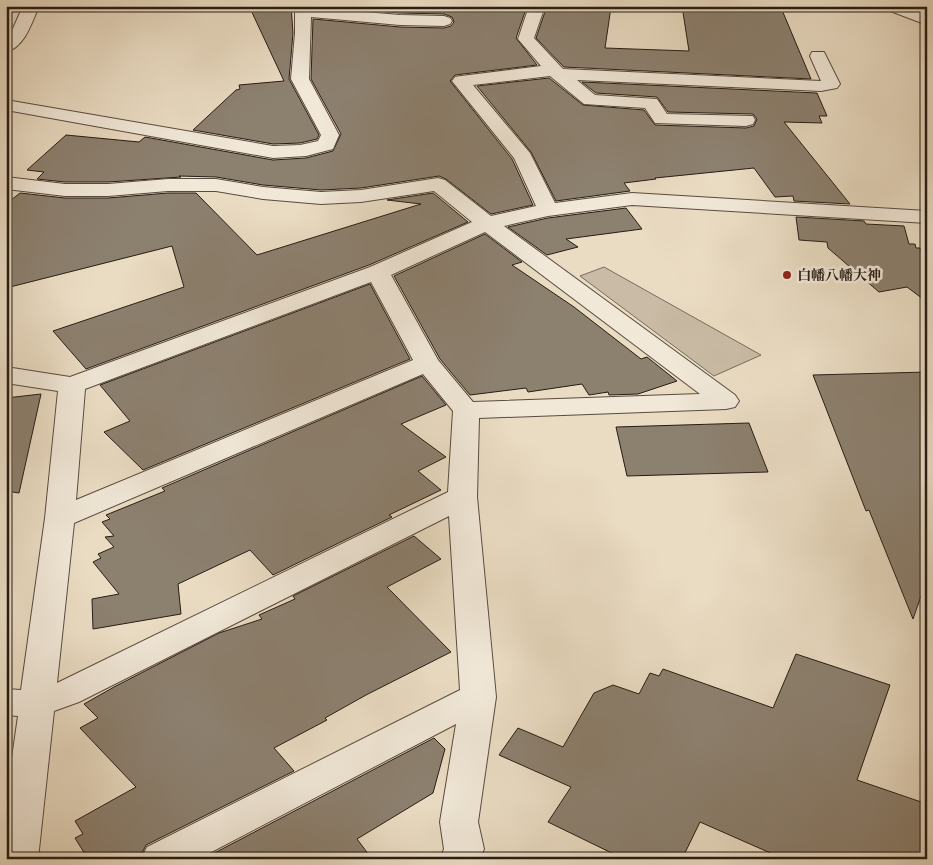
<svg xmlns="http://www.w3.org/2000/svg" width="933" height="865" viewBox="0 0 933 865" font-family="'Libre Caslon Text','Noto Serif JP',serif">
<rect width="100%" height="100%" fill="#eadcc3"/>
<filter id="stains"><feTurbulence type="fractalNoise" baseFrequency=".004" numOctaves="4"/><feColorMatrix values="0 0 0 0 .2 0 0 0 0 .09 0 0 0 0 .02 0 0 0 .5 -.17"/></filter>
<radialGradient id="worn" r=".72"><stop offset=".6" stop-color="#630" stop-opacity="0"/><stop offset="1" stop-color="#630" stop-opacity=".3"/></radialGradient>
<polygon fill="#c9bba5" stroke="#786c5c" points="604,267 761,355 714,376 580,276"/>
<g fill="#8c806f" stroke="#271c14">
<polygon points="249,6 291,6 293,33 289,79 319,135 317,139 300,143 273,144 193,130 236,90 240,89 239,85 284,81"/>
<polygon points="318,6 527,6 516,38 537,65 455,75 450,81 512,159 533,205 491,214 446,179 439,176 361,188 321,190 263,185 216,177 179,176 181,177 108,182 65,182 37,179 44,172 27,170 66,135 139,142 145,137 273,160 306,158 333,151 341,134 311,79 313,19 400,27 444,28 451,26 454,22 452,17 444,14 400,13"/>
<polygon points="547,6 611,7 605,48 689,51 682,6 782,10 811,79 564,67 536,38"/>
<polygon points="549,78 583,105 644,110 655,125 746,128 754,126 757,119 753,114 668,112 657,97 596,93 582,82 817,93 827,116 819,116 822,123 784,122 850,204 794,201 793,196 775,197 754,168 655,178 656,179 624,183 630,191 556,201 531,152 477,86"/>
<polygon points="20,193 65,198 108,198 168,193 196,193 257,255 421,204 387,200 433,193 468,222 369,265 86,369 53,331 184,287 172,246 6,288 6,204"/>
<polygon points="626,208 642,229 566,239 578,247 547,255 508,227 548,218"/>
<polygon points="796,217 864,221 866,224 904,226 909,244 915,244 916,248 920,248 922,254 927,257 927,302 907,287 879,292 828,248 827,242 799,240"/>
<polygon points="485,234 522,262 512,265 574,307 641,359 647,357 677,381 638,394 609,395 608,392 589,395 582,384 528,392 526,388 470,395 440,359 394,276"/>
<polygon points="370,284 410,359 143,470 104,432 130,421 100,385"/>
<polygon points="927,372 927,579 913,619 869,510 866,511 813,375"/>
<polygon points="422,376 446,405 401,424 446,457 418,471 441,490 389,515 392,517 273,575 250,550 178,584 181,614 93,629 92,599 119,594 93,562 101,558 98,554 114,547 105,537 114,536 102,522 110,519 106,515 165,491 162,488"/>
<polygon points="41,394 19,493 6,491 6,398"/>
<polygon points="749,423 768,472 627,476 616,427"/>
<polygon points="414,536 441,559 387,587 451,652 366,695 325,718 327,720 274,748 294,771 146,845 139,859 88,859 75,838 83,834 75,821 136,787 80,728 98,718 84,704 114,687 219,633 262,619 259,615 295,599 293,596"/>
<polygon points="796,654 890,685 857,780 927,804 927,859 784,859 700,822 682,859 624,859 548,822 571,787 499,755 518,728 563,747 594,693 613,685 639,694 650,673 659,676 663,669 773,708"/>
<polygon points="434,738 445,749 433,793 357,839 372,859 203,859"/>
</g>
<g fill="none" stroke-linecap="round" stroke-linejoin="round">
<g stroke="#584c40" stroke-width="2">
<g id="minor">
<path d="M23,6H39C32,22 25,47 6,52V38L11,33Z"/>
<polygon points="293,6 400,15 444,16 450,18 452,21 450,24 444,26 400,25 311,17 309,79 339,135 333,149 306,156 273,158 6,110 6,100 273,146 300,145 318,141 321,135 291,79 295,33 295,12"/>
<path d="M529,6H545L534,38L563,69L821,81L810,56L812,52H824L840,84L837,88L821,91L577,80L595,95L657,99L667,114L753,116L755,120L753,124L746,126L655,123L645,108L584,104L550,76L473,85L530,153L555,203L632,193L927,211V223L632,205L548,216L504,226L735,395L739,401L735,407L726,409L479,418L477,497L496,697L478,822L484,849L480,859H440L444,849L440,822L456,724L198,859H141L147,847L460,690L449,516L79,702L54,711L38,859H6V800L18,716L6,715V689L21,690L45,518L58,391L6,383V367L70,377L370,267L472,222L434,191L361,202L321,204L263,199L216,191H168L108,196H65L6,189V177L65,184H108L168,179H216L263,187L321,192L361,190L438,178L445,180L491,216L536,206L514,158L452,81L455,77L461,76L541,66L518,39ZM485,232L700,394L473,402L438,360L391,275ZM371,282L413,360L76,500L85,389ZM423,374L453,411L448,492L57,683L74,523Z"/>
<polygon points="883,6 905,6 927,14 927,25 885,9"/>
</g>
</g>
<use href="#minor" fill="#f1e8d8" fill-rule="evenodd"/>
</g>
<circle fill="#8f2418" stroke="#f1e8d8" stroke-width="2" cx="787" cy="275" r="5"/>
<g text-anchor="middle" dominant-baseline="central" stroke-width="5" stroke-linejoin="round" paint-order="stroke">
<g font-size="14" font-weight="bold" fill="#271c14" stroke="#f1e8d8" text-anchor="start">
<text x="797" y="275">白幡八幡大神</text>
</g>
</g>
<rect width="933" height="865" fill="none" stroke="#eadcc3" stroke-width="25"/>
<rect x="8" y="8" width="918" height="850" fill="none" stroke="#271c14" stroke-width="2.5"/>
<rect x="12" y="12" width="908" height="840" fill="none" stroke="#271c14"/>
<rect width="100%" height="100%" filter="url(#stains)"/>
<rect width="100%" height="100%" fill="url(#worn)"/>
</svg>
